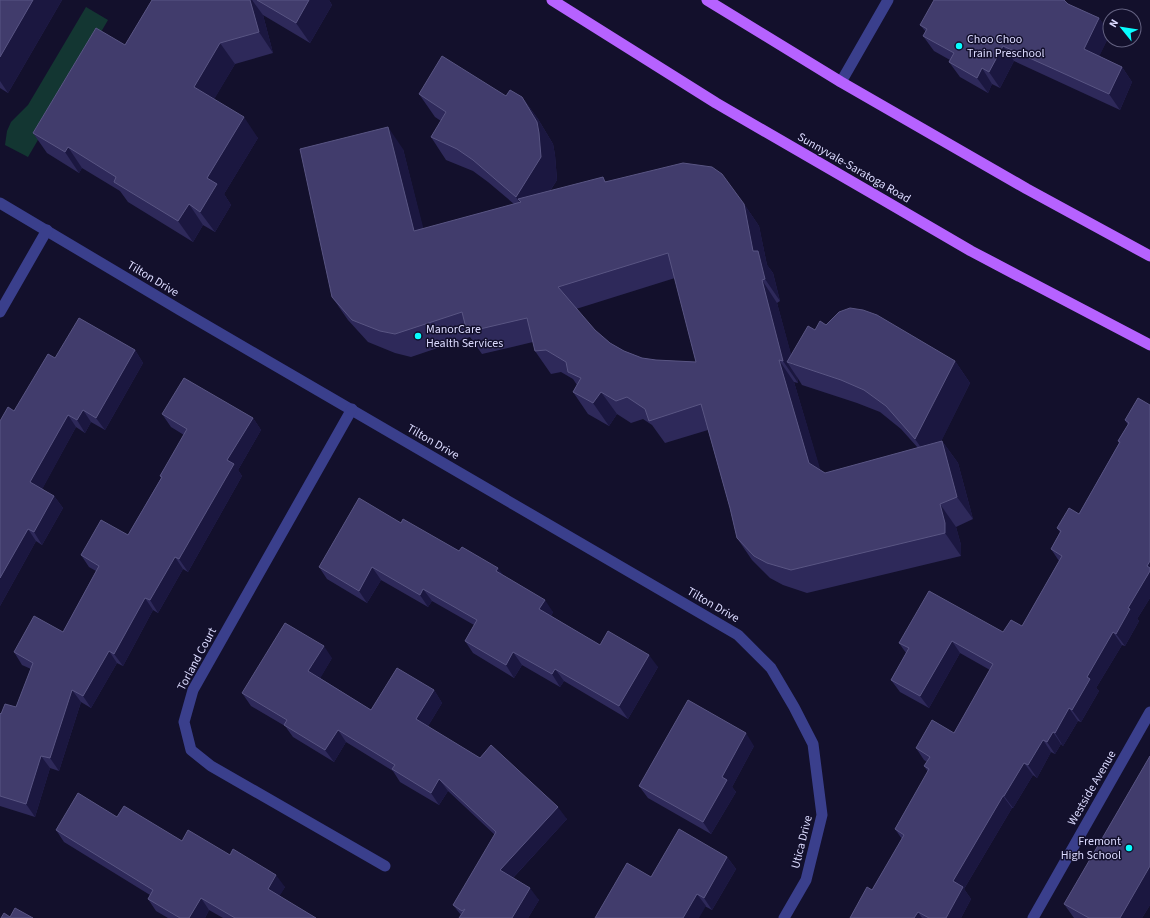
<svg xmlns="http://www.w3.org/2000/svg" width="1150" height="918" viewBox="0 0 1150 918" font-family="'Source Sans 3',sans-serif">
<rect width="100%" height="100%" fill="#13102c"/>
<polygon fill="#133632" points="86,7 108,20 28,157 5,145 7,131 11,122 28,105"/>
<g fill="none" stroke-linecap="round" stroke-linejoin="round">
<g stroke="#3a3f8c" stroke-width="11">
<polyline points="841,82 888,0"/>
<polyline points="0,203 180,310 738,635 771,668 794,707 813,744 822,815 806,880 784,918"/>
<polyline points="0,312 47,230"/>
<polyline points="352,409 193,690 184,722 191,750 211,766 385,866"/>
<polyline points="1033,918 1150,712"/>
</g>
<g stroke="#b662ff" stroke-width="11">
<polyline points="552,0 716,103 868,191 971,251 1150,345"/>
<polyline points="707,0 841,82 1027,189 1150,256"/>
</g>
</g>
<g fill="#2e295a" fill-rule="evenodd">
<polygon points="0,0 62,0 8,93 0,88"/>
<polygon points="152,0 329,0 332,5 310,43 263,15 273,53 235,64 214,99 258,138 224,194 231,205 215,232 203,225 193,242 128,202 120,191 82,168 79,173 47,153 33,133 125,45"/>
<polygon points="1068,4 1099,18 1110,34 1099,56 1122,67 1132,82 1120,110 1014,61 1000,88 992,84 988,93 960,77 949,62 950,60 934,51 923,36 926,32 920,25"/>
<path d="M419,94L506,96L522,97L538,119L553,144L555,155L557,180L550,191L606,181L744,204L759,226L767,265L773,273L780,301L777,303L791,355L815,330L826,325L955,361L970,383L941,441H942L958,463L973,519L956,527L961,545V556L807,593L783,585L770,578L752,560L737,538L730,508L708,430L665,443L652,425L643,419L631,423L617,414L609,426L588,414L573,392L577,385L573,379L561,372L551,374L535,351L533,342L482,354L470,337L411,357L395,353L368,342L348,320L332,297L403,149L423,229L514,204L488,182L473,171L446,160L431,137L441,121L435,117ZM675,278L696,362L656,360L642,358L624,351L610,343L595,330L576,309ZM797,377L802,385L857,403L880,412L901,429L918,448L825,473L820,470L794,382L798,383Z"/>
<polygon points="135,350 143,363 105,430 91,422 85,433 76,427 42,489 54,496 63,508 42,545 36,541 0,606 0,421 14,411 55,358"/>
<polygon points="1150,405 1150,598 1137,619 1139,621 1125,646 1122,645 1096,688 1099,691 1081,722 1078,721 1063,746 1061,744 1055,754 1051,752 1037,778 1033,775 1013,808 1012,808 964,889 971,899 961,918 850,918 872,890 902,839 895,829 928,772 924,766 927,762 924,760 916,748 954,733 990,670 960,653 929,708 900,692 891,680 906,653 899,643 1003,632 1022,626 1059,561 1051,549 1060,532 1057,528 1079,514 1119,443 1118,441 1128,425 1125,420"/>
<polygon points="162,414 253,418 261,430 238,470 242,476 188,572 183,569 158,613 153,610 123,666 117,663 91,708 81,702 59,771 50,768 35,817 0,806 0,713 1,714 16,707 31,669 22,665 14,652 63,632 96,571 89,567 81,555 128,535 161,478 160,476 184,435 171,427"/>
<polygon points="459,551 503,575 553,612 551,616 600,645 658,667 628,719 564,681 560,687 522,665 514,678 473,653 465,641 474,625 432,601 428,607 381,580 367,603 327,579 319,567"/>
<polygon points="332,658 320,678 371,710 434,690 442,703 428,726 567,819 513,878 539,900 528,918 459,918 461,915 453,905 495,835 448,791 439,805 400,782 393,771 346,742 334,762 293,737 285,726 251,706 242,693"/>
<polygon points="754,746 732,787 736,792 711,834 648,798 639,786"/>
<polygon points="117,817 182,841 285,887 279,896 316,918 223,918 209,910 205,918 168,918 156,911 148,899 150,895 64,842 56,830"/>
<polygon points="727,857 736,869 712,910 651,877"/>
<polygon points="1064,904 1150,905 1142,918 1074,918"/>
</g>
<g fill="#1b1740">
<polygon points="33,0 62,0 8,93 0,81 0,57"/>
<polygon points="250,0 252,0 263,15 273,53 259,32"/>
<polygon points="309,0 329,0 332,5 310,43 296,23"/>
<polygon points="1099,18 1110,34 1095,65 1084,49"/>
<polygon points="220,43 235,64 209,108 194,87"/>
<polygon points="1003,46 1014,61 1000,88 989,72"/>
<polygon points="1122,67 1132,82 1120,110 1109,94"/>
<polygon points="982,68 992,84 988,93 977,78"/>
<polygon points="522,97 538,119 553,144 555,155 557,180 532,218 521,202 518,199 532,219 531,220 516,197"/>
<polygon points="244,117 258,138 224,194 231,205 215,232 200,212 207,178"/>
<polygon points="388,127 403,149 430,254 414,231"/>
<polygon points="68,147 82,168 79,173 65,152"/>
<polygon points="189,204 203,225 193,242 178,221"/>
<polygon points="744,204 759,226 767,265 773,273 780,301 765,279 753,251"/>
<polygon points="762,280 777,303 794,365 787,362 797,377 798,383 783,361"/>
<polygon points="135,350 143,363 105,430 96,418"/>
<polygon points="779,360 794,382 825,485 809,463"/>
<polygon points="955,361 970,383 931,462 915,439"/>
<polygon points="601,392 617,414 609,426 593,403"/>
<polygon points="83,410 91,422 85,433 77,420"/>
<polygon points="68,415 76,427 39,495 30,482"/>
<polygon points="253,418 261,430 238,470 242,476 188,572 179,559 227,460"/>
<polygon points="942,441 958,463 973,519 957,497"/>
<polygon points="54,496 63,508 42,545 34,532"/>
<polygon points="940,504 956,527 961,545 961,556 945,533"/>
<polygon points="28,529 36,541 0,606 0,578"/>
<polygon points="175,557 183,569 158,613 150,600"/>
<polygon points="1150,561 1150,571 1147,566"/>
<polygon points="372,567 381,580 367,603 359,591"/>
<polygon points="498,568 507,580 496,571"/>
<polygon points="1150,571 1150,598 1137,619 1139,621 1125,646 1116,634 1128,608"/>
<polygon points="423,589 432,601 428,607 420,595"/>
<polygon points="145,598 153,610 123,666 114,654"/>
<polygon points="545,600 553,612 548,621 539,609"/>
<polygon points="1113,632 1122,645 1096,688 1099,691 1081,722 1072,710 1087,677"/>
<polygon points="952,641 960,653 929,708 920,696"/>
<polygon points="324,646 332,658 317,684 308,671"/>
<polygon points="109,651 117,663 91,708 83,696"/>
<polygon points="513,652 522,665 514,678 506,665"/>
<polygon points="649,655 658,667 628,719 619,706"/>
<polygon points="555,669 564,681 560,687 552,674"/>
<polygon points="72,690 81,702 59,771 50,758"/>
<polygon points="434,690 442,703 425,731 416,719"/>
<polygon points="1069,708 1078,721 1063,746 1055,733"/>
<polygon points="338,730 346,742 334,762 325,750"/>
<polygon points="1053,732 1061,744 1055,754 1047,742"/>
<polygon points="746,733 754,746 732,787 736,792 711,834 703,822 722,777"/>
<polygon points="1043,740 1051,752 1037,778 1028,765"/>
<polygon points="41,756 50,768 35,817 26,804"/>
<polygon points="1024,763 1033,775 1013,808 1004,796"/>
<polygon points="439,779 448,791 439,805 431,793"/>
<polygon points="1003,796 1012,808 964,889 971,899 961,918 946,918 953,881"/>
<polygon points="558,807 567,819 509,882 500,870"/>
<polygon points="727,857 736,869 712,910 704,898"/>
<polygon points="1150,866 1150,905 1142,918 1120,918"/>
<polygon points="276,875 285,887 276,902 268,889"/>
<polygon points="530,888 539,900 528,918 512,918"/>
<polygon points="697,894 706,906 699,918 683,918"/>
<polygon points="201,898 209,910 205,918 189,918"/>
<polygon points="918,912 922,918 914,918"/>
</g>
<g fill="#413c6c" stroke="#595583" fill-rule="evenodd">
<polygon points="0,0 33,0 0,57"/>
<polygon points="152,0 250,0 259,32 220,43 194,87 244,117 207,178 217,184 200,212 189,204 178,221 114,182 116,177 68,147 65,152 33,133 96,28 125,45"/>
<polygon points="257,0 309,0 296,23"/>
<polygon points="934,0 1064,0 1068,4 1099,18 1084,49 1122,67 1109,94 1003,46 989,72 982,68 977,78 949,62 954,53 923,36 927,29 920,25"/>
<polygon points="442,56 506,96 510,90 522,97 537,122 539,133 541,157 516,197 473,160 457,149 431,137 446,112 419,94"/>
<path d="M388,127L414,231L521,202L518,199L603,177L605,182L683,163L712,167L722,174L744,204L753,251H758L765,279L762,280L783,361L779,360L809,463L825,473L942,441L957,497L940,504L945,523V533L791,570L767,563L754,556L737,538L730,508L701,404L649,421L645,409L627,397L616,401L601,392L593,403L573,392L581,378L568,372L566,362L546,350L535,351L527,318L467,332L462,312L395,334L380,331L352,320L332,297L300,149ZM668,253L696,362L656,360L642,358L624,351L610,343L595,330L558,287Z"/>
<polygon points="850,308 863,310 877,315 955,361 915,439 886,406 864,390 841,380 787,362 808,326 815,330 820,321 826,325 839,312"/>
<polygon points="79,318 135,350 96,418 83,410 77,420 68,415 30,482 54,496 34,532 28,529 0,578 0,421 8,407 14,411 48,354 55,358"/>
<polygon points="184,378 253,418 227,460 234,464 179,559 175,557 150,600 145,598 114,654 109,651 83,696 72,690 50,758 41,756 26,804 0,796 0,713 1,714 5,704 16,707 33,663 14,652 34,616 63,632 99,566 81,555 101,520 128,535 162,477 160,476 187,429 162,414"/>
<polygon points="1138,398 1150,405 1150,561 1147,566 1150,568 1150,571 1128,608 1130,609 1116,634 1113,632 1087,677 1090,679 1072,710 1069,708 1055,733 1053,732 1047,742 1043,740 1028,765 1024,763 1004,796 1003,796 953,881 963,887 946,918 929,918 918,912 914,918 850,918 867,887 872,890 904,835 895,829 929,769 924,766 930,757 916,748 932,720 954,733 993,664 952,641 920,696 891,680 909,648 899,643 929,591 1003,632 1011,620 1022,626 1062,556 1051,549 1061,531 1057,528 1069,508 1079,514 1120,442 1118,441 1129,423 1125,420"/>
<polygon points="359,498 401,523 403,519 459,551 462,547 498,568 496,571 545,600 539,609 600,645 608,631 649,655 619,706 555,669 552,674 513,652 506,665 465,641 477,620 423,589 420,595 372,567 359,591 319,567"/>
<polygon points="285,623 324,646 308,671 371,710 397,668 434,690 416,719 480,758 491,745 558,807 500,870 530,888 512,918 459,918 465,909 462,911 453,905 496,832 439,779 431,793 392,769 395,765 338,730 325,750 284,725 287,720 242,693"/>
<polygon points="688,700 746,733 722,777 727,780 703,822 639,786"/>
<polygon points="1150,756 1150,866 1120,918 1089,918 1064,904"/>
<polygon points="78,793 117,817 124,806 182,841 188,830 230,855 233,849 276,875 268,889 316,918 235,918 201,898 189,918 180,918 148,899 153,890 56,830"/>
<polygon points="679,829 727,857 704,898 697,894 683,918 595,918 627,863 651,877"/>
<polygon points="15,908 33,918 1,918 4,913 10,917"/>
</g>
<g fill="#07fdff" stroke="#13102c" stroke-width="1.5">
<circle cx="959" cy="46" r="4"/>
<circle cx="418" cy="336" r="4"/>
<circle cx="1129" cy="848" r="4"/>
</g>
<g text-anchor="middle" dominant-baseline="central" stroke-width="3" stroke-linejoin="round" paint-order="stroke">
<g font-size="12" fill="#dcdbff" stroke="#13102c" text-anchor="start">
<text x="967" y="39">Choo Choo<tspan x="967" dy="14">Train Preschool</tspan></text>
<text x="426" y="329">ManorCare<tspan x="426" dy="14">Health Services</tspan></text>
<text x="1121" y="841" text-anchor="end">Fremont<tspan x="1121" dy="14">High School</tspan></text>
</g>
<g font-size="12" fill="#dcdbff" stroke="#13102c">
<text transform="translate(854 168) rotate(30)">Sunnyvale-Saratoga Road</text>
<text transform="translate(153 279) rotate(31)">Tilton Drive</text>
<text transform="translate(433 442) rotate(30)">Tilton Drive</text>
<text transform="translate(713 605) rotate(30)">Tilton Drive</text>
<text transform="translate(197 659) rotate(-62)">Torland Court</text>
<text transform="translate(1092 788) rotate(-60)">Westside Avenue</text>
<text transform="translate(802 842) rotate(-76)">Utica Drive</text>
</g>
</g>
<g transform="translate(1122 28) rotate(300)"><circle r="19" fill="#13102c" stroke="#636180"/>
<path d="M0-3L7 15L0 10L-7 15Z" fill="#07fdff"/>
<text y="-6" font-size="11" font-weight="bold" text-anchor="middle" fill="#dcdbff">N</text>
</g>
</svg>
